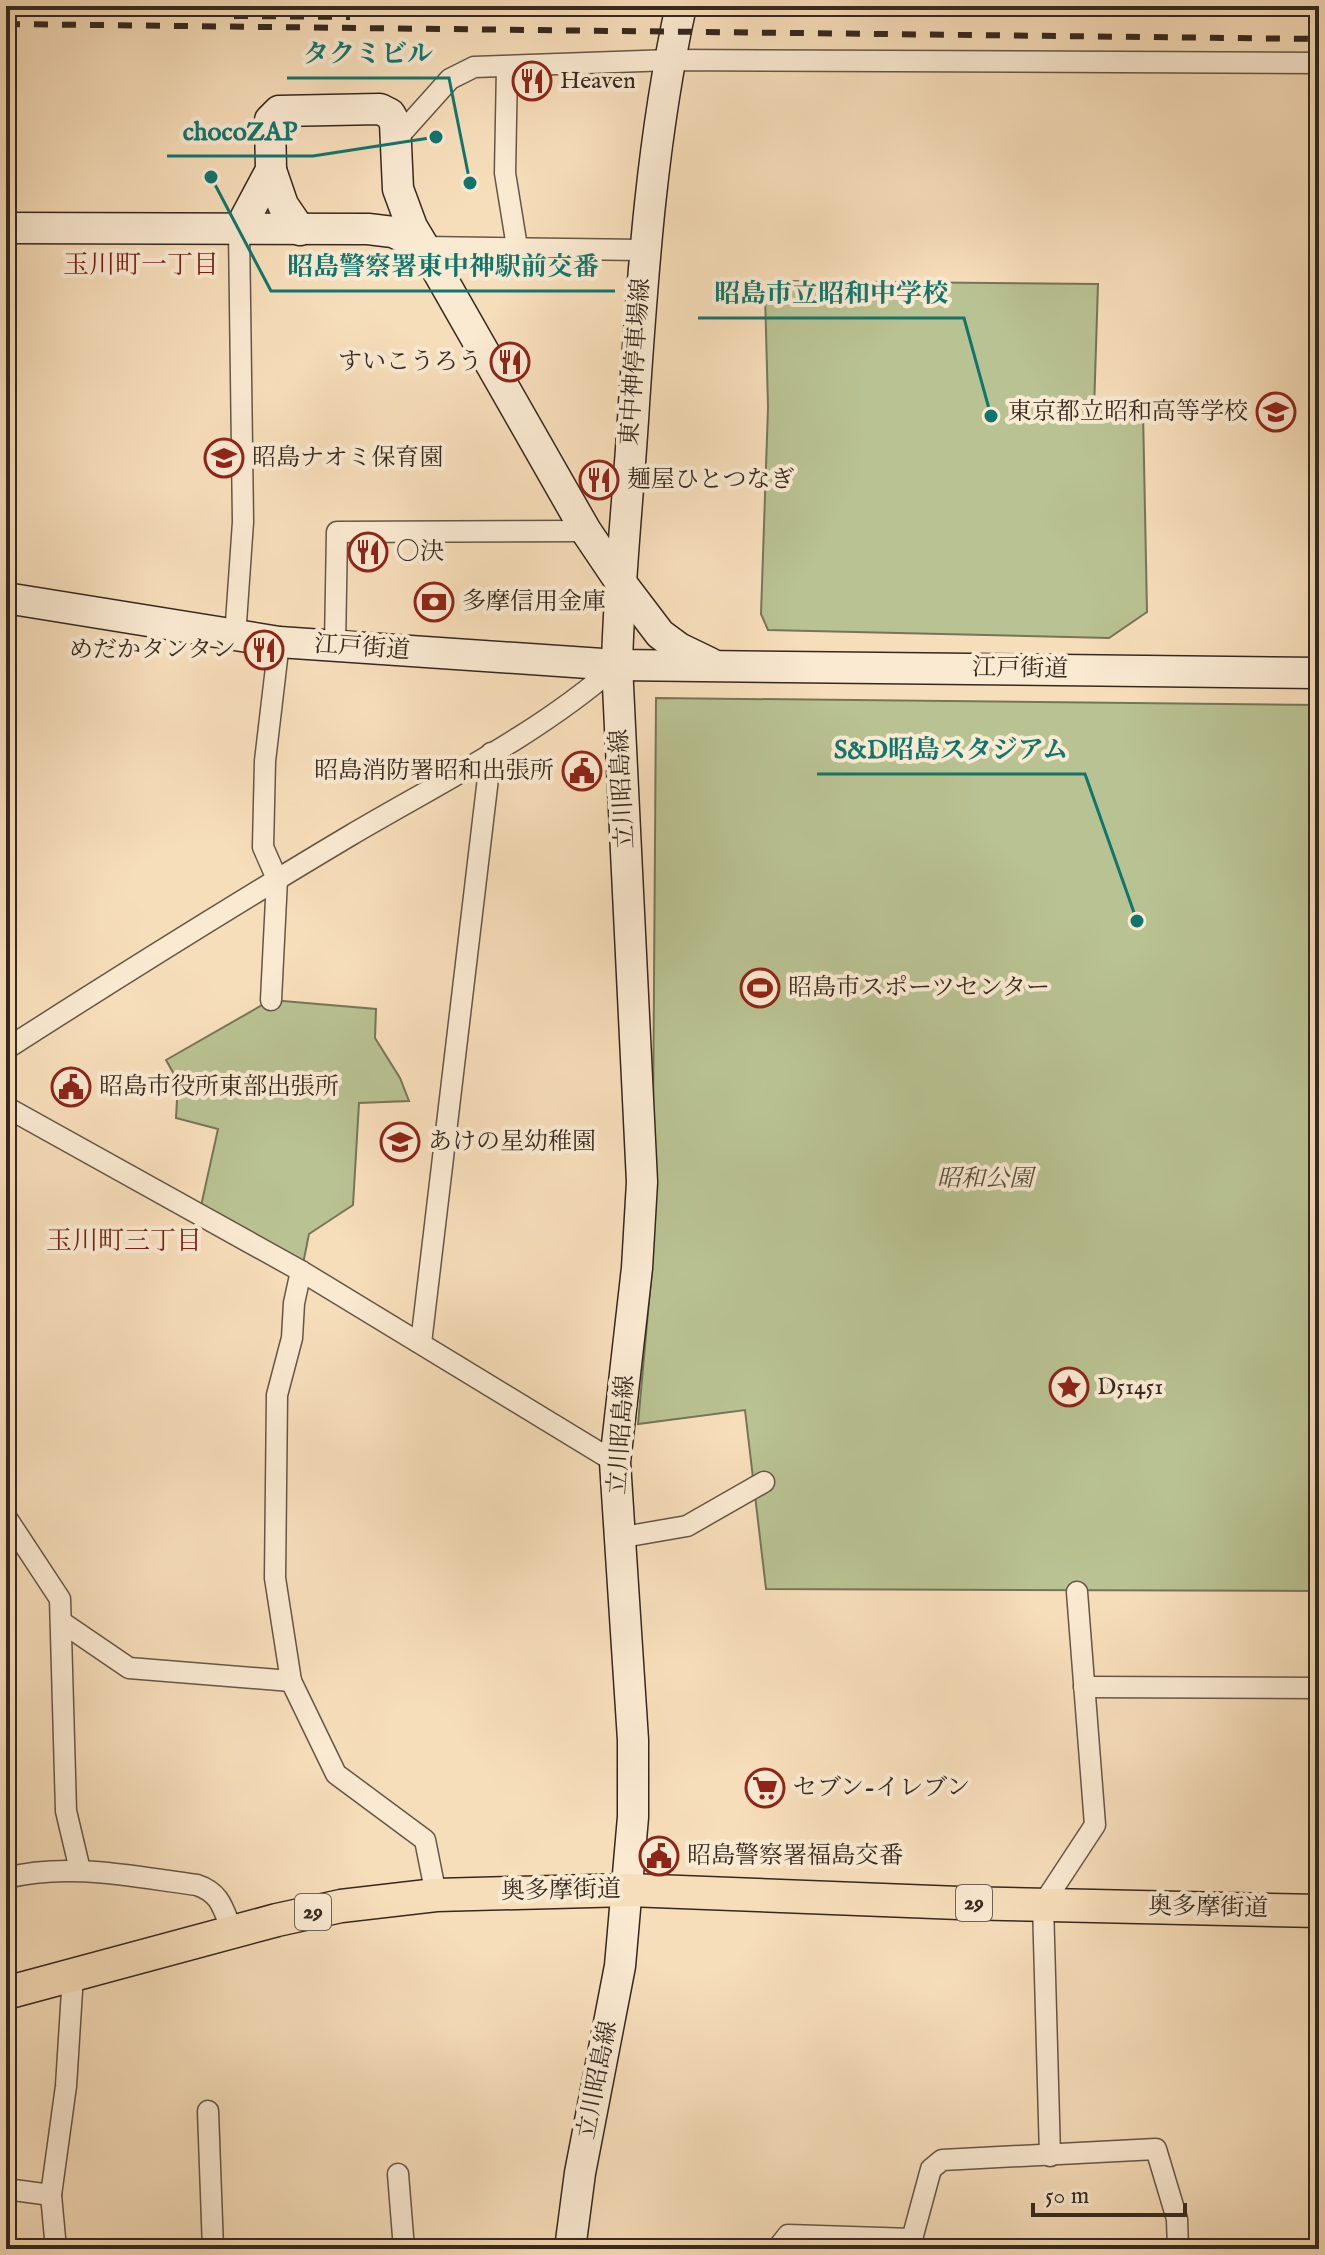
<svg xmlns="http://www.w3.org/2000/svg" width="1325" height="2255" viewBox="0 0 1325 2255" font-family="'IM FELL English','Noto Serif JP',serif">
<rect width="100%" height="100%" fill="#f7deba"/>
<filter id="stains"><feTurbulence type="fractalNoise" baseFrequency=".0025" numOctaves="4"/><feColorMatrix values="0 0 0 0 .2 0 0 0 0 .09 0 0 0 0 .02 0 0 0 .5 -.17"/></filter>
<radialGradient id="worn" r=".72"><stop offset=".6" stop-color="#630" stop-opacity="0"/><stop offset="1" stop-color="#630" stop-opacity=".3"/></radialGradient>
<g fill="#b9c292" stroke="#777558" stroke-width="2">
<polygon points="781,281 1098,284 1094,410 1143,411 1147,612 1109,638 768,630 761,614 768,407 765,293"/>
<polygon points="656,698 1319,705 1319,1591 766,1589 745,1410 638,1424 652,1268"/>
<polygon points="271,1000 376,1009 375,1038 400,1078 409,1101 359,1103 353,1205 309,1234 303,1264 201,1206 218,1129 176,1118 178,1081 166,1060"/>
</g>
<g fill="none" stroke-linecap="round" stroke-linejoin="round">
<g stroke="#665646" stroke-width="23">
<g id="street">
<polyline points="507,67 505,173 517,247"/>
<polyline points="398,137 450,79 474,67 671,60 1319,63"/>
<polyline points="424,247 643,250"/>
<polyline points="235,637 243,522 239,230"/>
<polyline points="335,645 337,532 586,531"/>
<polyline points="271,1000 277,879 263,847 265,761 279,642"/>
<path d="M6,1049C120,976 235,904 351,835C441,782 539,734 617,665"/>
<polyline points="6,1107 301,1271 615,1462"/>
<polyline points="301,1271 294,1303 292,1338 277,1395 275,1578 291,1681 336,1774 425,1840 436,1895"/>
<polyline points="421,1343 491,753"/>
<polyline points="6,1517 60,1599 66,1811 80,1870"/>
<polyline points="618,1538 687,1526 764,1482"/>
<polyline points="63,1623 129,1668 291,1681"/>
<polyline points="1084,1687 1319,1688"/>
<path d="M6,1878C69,1862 134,1877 197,1885C221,1893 223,1909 232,1931"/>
<polyline points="208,2111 213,2249"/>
<polyline points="1050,2156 1043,1904 1095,1825 1077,1592"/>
<polyline points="398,2174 404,2249"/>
<polyline points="6,2189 51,2195"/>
<polyline points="56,2249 51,2195 66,2086 73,1975"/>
<polyline points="777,2249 788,2235 912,2239 931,2169 942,2160 1156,2149 1177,2219 1178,2249"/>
</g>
</g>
<g stroke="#35281f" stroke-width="33">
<g id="secondary">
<polyline points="271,170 283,205 300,230"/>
<polyline points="6,228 368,229 393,232 424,247 586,531 619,580 660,634 679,648 710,663"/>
<polyline points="239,230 271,170 270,120 279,111 380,109 390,114 395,123 398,189 412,227 424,247"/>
<polyline points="6,598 279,642 617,665 1319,673"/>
<path d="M570,2249L580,2173L620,1966L633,1817V1740L615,1462L637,1268L642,1182L617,665C619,578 629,491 634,404C643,270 652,138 681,6"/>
</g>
</g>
<g stroke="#35281f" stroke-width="35">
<polyline id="primary" points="6,1993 277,1920 341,1906 436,1895 629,1890 959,1903 1319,1911"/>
</g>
<use href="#street" stroke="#faead2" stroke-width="20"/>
<use href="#secondary" stroke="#faead2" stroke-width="30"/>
<use href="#primary" stroke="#f7deba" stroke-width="32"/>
<g stroke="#35281f" stroke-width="6" stroke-dasharray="14 14" stroke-linecap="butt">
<polyline points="234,16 350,17"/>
<polyline points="6,24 1319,39"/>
</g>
</g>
<defs>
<g id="restaurant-ring" transform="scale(2)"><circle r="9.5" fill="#faead2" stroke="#8f2418" stroke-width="1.5"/><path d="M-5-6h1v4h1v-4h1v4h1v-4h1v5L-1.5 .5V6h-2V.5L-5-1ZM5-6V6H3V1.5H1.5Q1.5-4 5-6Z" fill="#8f2418"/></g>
<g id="school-ring" transform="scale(2)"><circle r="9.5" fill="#faead2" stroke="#8f2418" stroke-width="1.5"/><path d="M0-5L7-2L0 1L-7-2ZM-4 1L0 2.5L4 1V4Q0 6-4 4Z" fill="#8f2418"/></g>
<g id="bank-ring" transform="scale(2)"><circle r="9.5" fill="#faead2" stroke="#8f2418" stroke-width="1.5"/><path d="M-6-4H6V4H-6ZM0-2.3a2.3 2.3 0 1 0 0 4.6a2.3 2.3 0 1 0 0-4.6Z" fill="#8f2418"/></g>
<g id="civic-ring" transform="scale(2)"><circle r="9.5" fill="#faead2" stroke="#8f2418" stroke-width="1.5"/><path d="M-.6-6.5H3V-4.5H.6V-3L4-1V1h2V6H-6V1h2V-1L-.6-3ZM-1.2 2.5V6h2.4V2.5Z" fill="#8f2418"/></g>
<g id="stadium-ring" transform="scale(2)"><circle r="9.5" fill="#faead2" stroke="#8f2418" stroke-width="1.5"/><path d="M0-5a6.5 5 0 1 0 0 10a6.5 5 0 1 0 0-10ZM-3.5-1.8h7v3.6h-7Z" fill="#8f2418"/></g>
<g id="sight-ring" transform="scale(2)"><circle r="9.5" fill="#faead2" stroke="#8f2418" stroke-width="1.5"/><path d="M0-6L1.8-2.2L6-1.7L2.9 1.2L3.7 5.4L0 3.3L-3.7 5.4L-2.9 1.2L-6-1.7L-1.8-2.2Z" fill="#8f2418"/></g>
<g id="supermarket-ring" transform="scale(2)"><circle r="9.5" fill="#faead2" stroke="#8f2418" stroke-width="1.5"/><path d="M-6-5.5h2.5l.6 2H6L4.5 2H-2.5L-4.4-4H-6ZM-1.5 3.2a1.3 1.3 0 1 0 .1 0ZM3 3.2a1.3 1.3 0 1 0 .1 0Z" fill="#8f2418"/></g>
</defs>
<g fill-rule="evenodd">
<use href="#restaurant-ring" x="532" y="81"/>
<use href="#restaurant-ring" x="510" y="362"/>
<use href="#school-ring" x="1276" y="412"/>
<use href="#school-ring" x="224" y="458"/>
<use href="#restaurant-ring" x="599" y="480"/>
<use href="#restaurant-ring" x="368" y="552"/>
<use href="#bank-ring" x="434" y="602"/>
<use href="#restaurant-ring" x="264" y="650"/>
<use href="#civic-ring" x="582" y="771"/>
<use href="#stadium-ring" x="760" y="988"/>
<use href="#civic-ring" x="71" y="1087"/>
<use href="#school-ring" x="400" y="1142"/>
<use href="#sight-ring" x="1069" y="1387"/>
<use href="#supermarket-ring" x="765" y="1788"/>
<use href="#civic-ring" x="659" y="1856"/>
</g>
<g text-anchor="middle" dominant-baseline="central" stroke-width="8" stroke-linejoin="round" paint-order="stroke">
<g fill="#faead2" stroke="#706255" stroke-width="2">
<rect x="956" y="1885" width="36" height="36" rx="6"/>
<rect x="295" y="1894" width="36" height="36" rx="6"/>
</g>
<g font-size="22" font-weight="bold" fill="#35281f">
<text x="974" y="1903">29</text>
<text x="313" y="1912">29</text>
</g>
<g font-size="24" fill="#35281f" stroke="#faead2" text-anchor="start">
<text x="560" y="81">Heaven</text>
<text x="482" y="362" text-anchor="end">すいこうろう</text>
<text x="1248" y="412" text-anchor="end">東京都立昭和高等学校</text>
<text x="252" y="458">昭島ナオミ保育園</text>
<text x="627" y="480">麺屋ひとつなぎ</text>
<text x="396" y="552">○決</text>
<text x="462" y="602">多摩信用金庫</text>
<text x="236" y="650" text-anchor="end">めだかタンタン</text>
<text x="554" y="771" text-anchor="end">昭島消防署昭和出張所</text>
<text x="788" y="988">昭島市スポーツセンター</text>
<text x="99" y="1087">昭島市役所東部出張所</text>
<text x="428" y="1142">あけの星幼稚園</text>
<text x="1097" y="1387">D51451</text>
<text x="793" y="1788">セブン-イレブン</text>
<text x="687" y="1856">昭島警察署福島交番</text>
</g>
<g font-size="24" fill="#35281f" stroke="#faead2">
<text transform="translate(636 362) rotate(-86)">東中神停車場線</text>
<text transform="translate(362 648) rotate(4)">江戸街道</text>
<text transform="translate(1020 669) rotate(1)">江戸街道</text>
<text transform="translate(623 789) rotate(-93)">立川昭島線</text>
<text transform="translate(622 1435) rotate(-86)">立川昭島線</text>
<text transform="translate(561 1891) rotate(-1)">奥多摩街道</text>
<text transform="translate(1208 1908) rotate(1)">奥多摩街道</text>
<text transform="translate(598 2080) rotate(-79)">立川昭島線</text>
</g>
<g font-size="24" font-style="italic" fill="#564e3c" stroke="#faead2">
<text x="985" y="1179">昭和公園</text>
</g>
<g font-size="26" fill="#7a1f14" stroke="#faead2">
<text x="141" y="265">玉川町一丁目</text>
<text x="124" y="1241">玉川町三丁目</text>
</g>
</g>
<path fill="none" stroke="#0f766e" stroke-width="3" d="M470 183L449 78H287M436 137L313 156H167M211 177L271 291H615M991 416L964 318H698M1137 921L1085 774H817"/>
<g fill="#0f766e" stroke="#faead2" stroke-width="3">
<circle cx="470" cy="183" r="8"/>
<circle cx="436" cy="137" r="8"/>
<circle cx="211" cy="177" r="8"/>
<circle cx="991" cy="416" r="8"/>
<circle cx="1137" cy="921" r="8"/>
</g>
<g font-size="26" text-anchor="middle" font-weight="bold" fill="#0f766e" stroke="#faead2" stroke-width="8" stroke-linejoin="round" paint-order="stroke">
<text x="368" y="62">タクミビル</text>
<text x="240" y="140">chocoZAP</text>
<text x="443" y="275">昭島警察署東中神駅前交番</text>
<text x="831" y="302">昭島市立昭和中学校</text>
<text x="951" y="758">S&amp;D昭島スタジアム</text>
</g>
<rect width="1325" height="2255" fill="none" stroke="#f7deba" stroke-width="32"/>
<rect x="8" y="8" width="1309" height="2239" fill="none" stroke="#35281f" stroke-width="4"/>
<rect x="16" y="16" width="1293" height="2223" fill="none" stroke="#35281f" stroke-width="2"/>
<path d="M1033 2203v12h152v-12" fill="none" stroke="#35281f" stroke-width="4"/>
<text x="1045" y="2203" font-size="24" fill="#35281f" stroke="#faead2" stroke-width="6" paint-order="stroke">50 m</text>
<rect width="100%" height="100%" filter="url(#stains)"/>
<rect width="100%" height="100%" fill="url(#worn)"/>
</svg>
